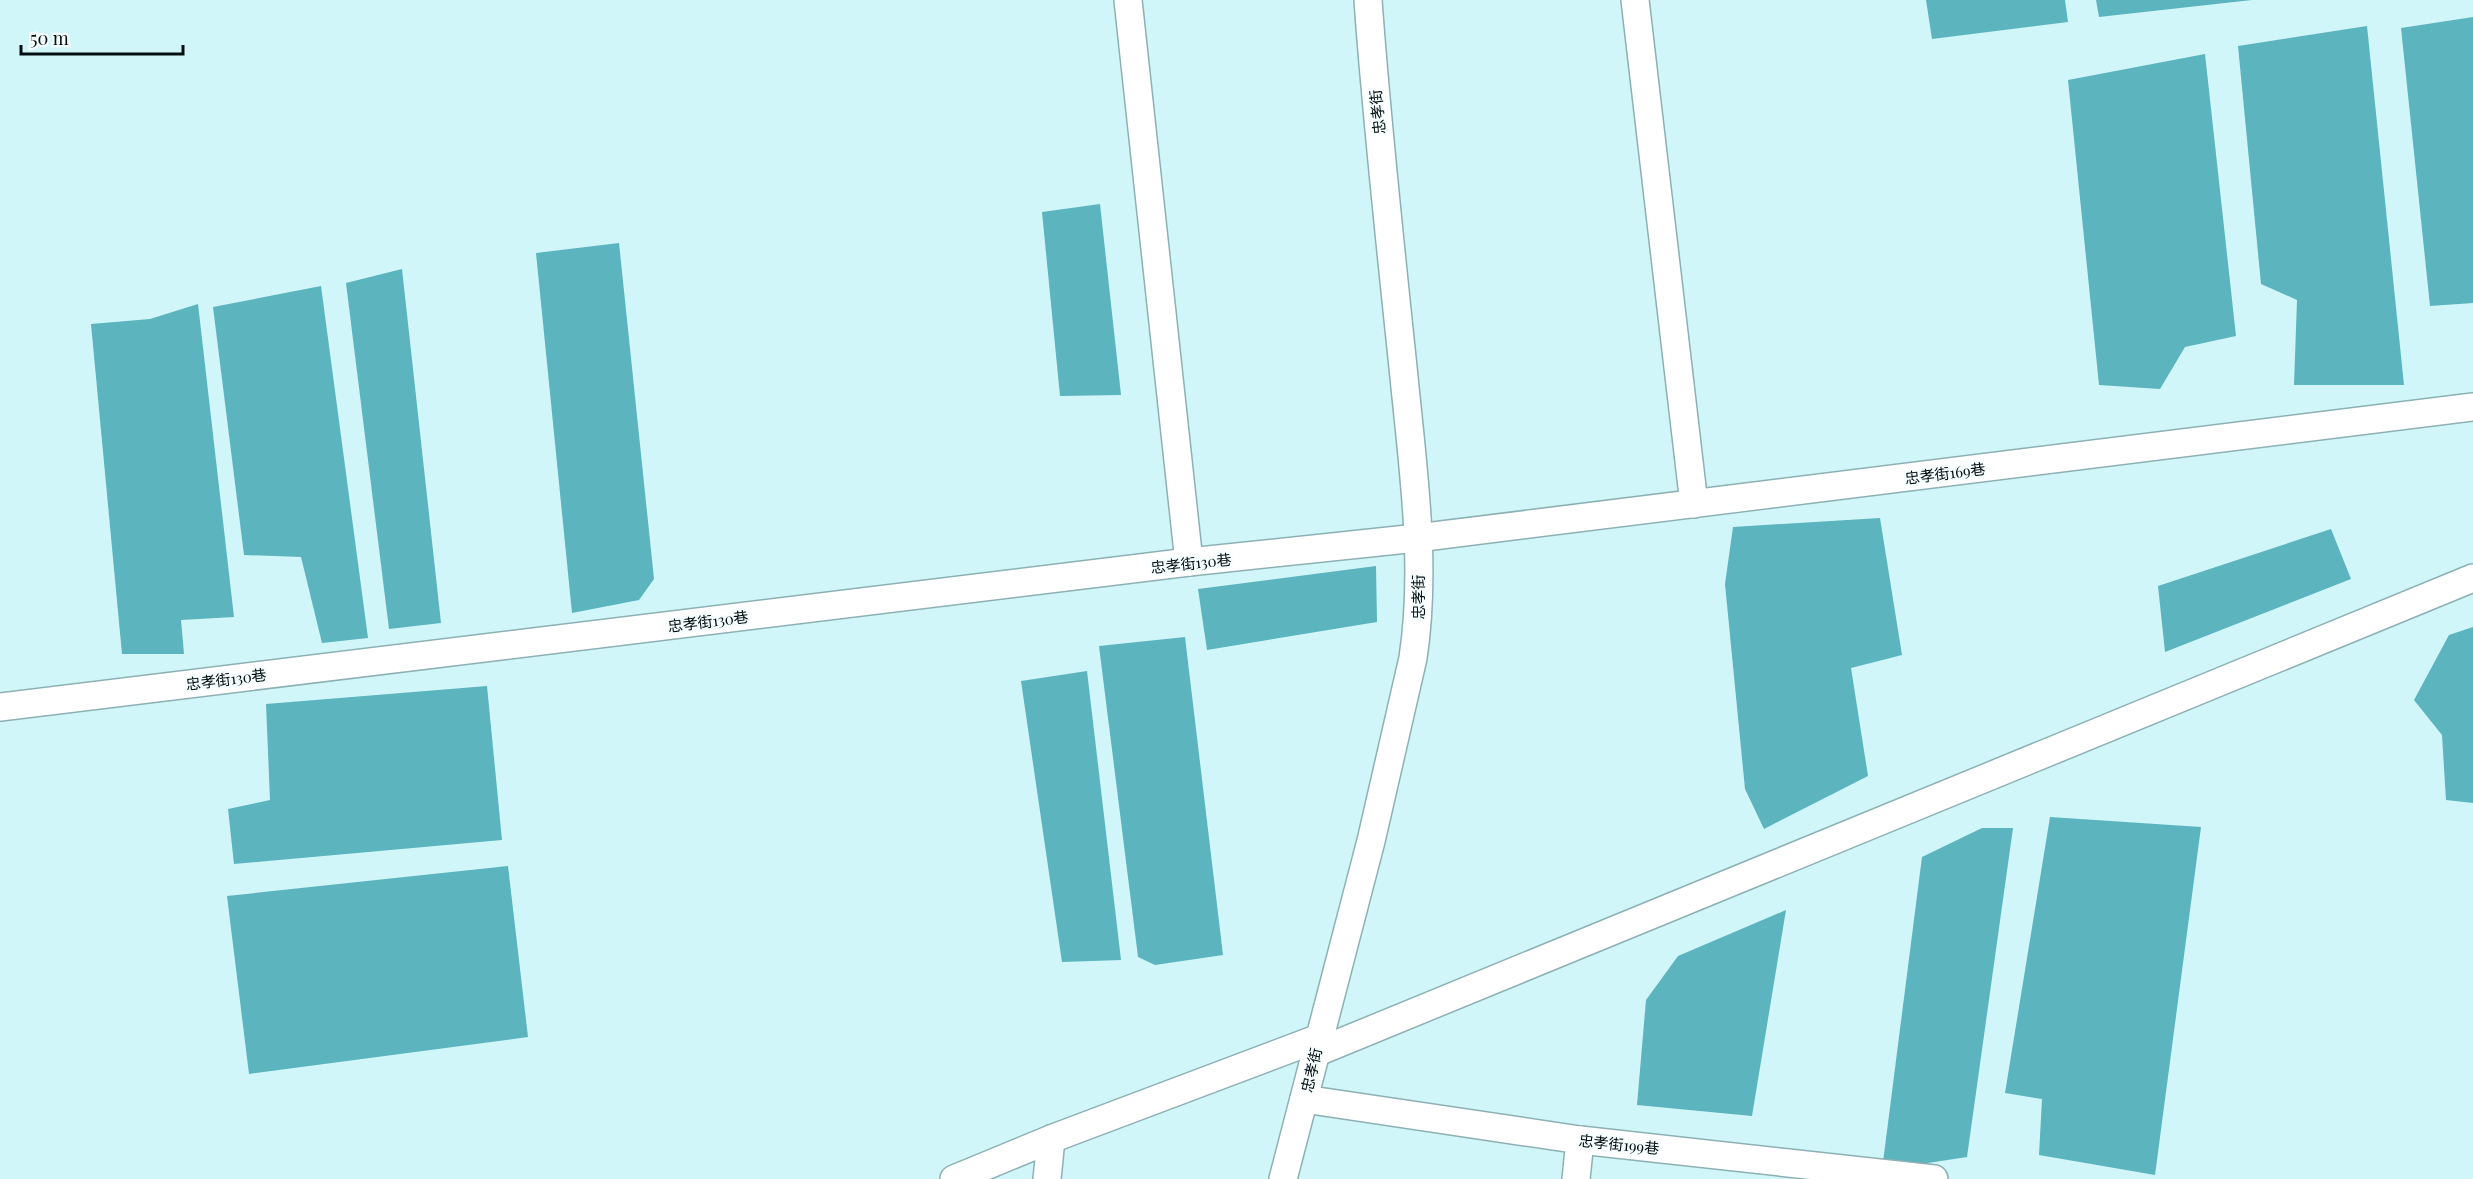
<svg xmlns="http://www.w3.org/2000/svg" width="2473" height="1179" viewBox="0 0 2473 1179" font-family="'Playfair Display','Noto Sans TC',serif">
<rect width="100%" height="100%" fill="#d1f6fa"/>
<g fill="#5bb4be">
<polygon points="1926,0 2065,0 2068,22 1932,39"/>
<polygon points="2096,0 2252,0 2099,17"/>
<polygon points="2473,17 2473,303 2430,306 2401,28"/>
<polygon points="2367,26 2404,385 2294,385 2297,300 2261,284 2238,46"/>
<polygon points="2205,54 2236,336 2185,347 2160,389 2099,385 2068,80"/>
<polygon points="1100,204 1121,395 1060,396 1042,212"/>
<polygon points="619,243 654,579 639,600 572,613 536,253"/>
<polygon points="402,269 441,623 389,629 346,283"/>
<polygon points="321,286 368,638 322,643 301,557 244,555 213,307"/>
<polygon points="198,304 234,617 181,620 184,654 122,654 91,324 150,319"/>
<polygon points="1880,518 1902,655 1851,668 1868,776 1764,829 1745,789 1725,584 1733,527"/>
<polygon points="2331,529 2351,579 2165,652 2158,586"/>
<polygon points="1376,566 1377,622 1207,650 1198,589"/>
<polygon points="2473,627 2473,803 2446,800 2442,735 2414,700 2449,635"/>
<polygon points="1185,637 1223,955 1155,965 1138,957 1099,646"/>
<polygon points="1087,671 1121,960 1062,962 1021,681"/>
<polygon points="487,686 502,840 234,864 228,809 270,800 266,704"/>
<polygon points="2050,817 2201,827 2155,1175 2039,1155 2042,1099 2005,1093"/>
<polygon points="1982,828 2013,828 1967,1157 1882,1170 1922,857"/>
<polygon points="508,866 528,1037 249,1074 227,896"/>
<polygon points="1786,910 1752,1116 1637,1105 1646,1000 1678,956"/>
</g>
<g fill="none" stroke-linecap="round" stroke-linejoin="round">
<g stroke="#8db0b4" stroke-width="30">
<g id="minor">
<polyline points="1128,0 1189,562"/>
<polyline points="1635,0 1694,504"/>
<polyline points="0,707 1189,562 1417,538 2473,407"/>
<polyline points="1315,1053 2473,578"/>
<polyline points="1304,1099 1580,1140 1934,1179"/>
<polyline points="954,1179 1051,1139 1319,1038"/>
<polyline points="1047,1179 1051,1139"/>
<path d="M1283,1179L1371,841L1413,658C1427,566 1413,469 1404,377C1391,251 1377,126 1368,0"/>
<polyline points="1576,1179 1580,1140"/>
</g>
</g>
<use href="#minor" stroke="#fff" stroke-width="27"/>
</g>
<g text-anchor="middle" dominant-baseline="central" stroke-width="4.5" stroke-linejoin="round" paint-order="stroke">
<g font-size="15" fill="#030e10" stroke="#f5fdfd">
<text transform="translate(1377 112) rotate(-96)">忠孝街</text>
<text transform="translate(1945 473) rotate(-7)">忠孝街169巷</text>
<text transform="translate(1191 563) rotate(-6)">忠孝街130巷</text>
<text transform="translate(1418 597) rotate(-90)">忠孝街</text>
<text transform="translate(708 621) rotate(-7)">忠孝街130巷</text>
<text transform="translate(226 679) rotate(-7)">忠孝街130巷</text>
<text transform="translate(1311 1070) rotate(-77)">忠孝街</text>
<text transform="translate(1619 1144) rotate(6)">忠孝街199巷</text>
</g>
</g>
<path d="M21 45v9h162v-9" fill="none" stroke="#030e10" stroke-width="3"/>
<text x="30" y="45" font-size="18" fill="#030e10" stroke="#f5fdfd" stroke-width="4.5" paint-order="stroke">50 m</text>
</svg>
